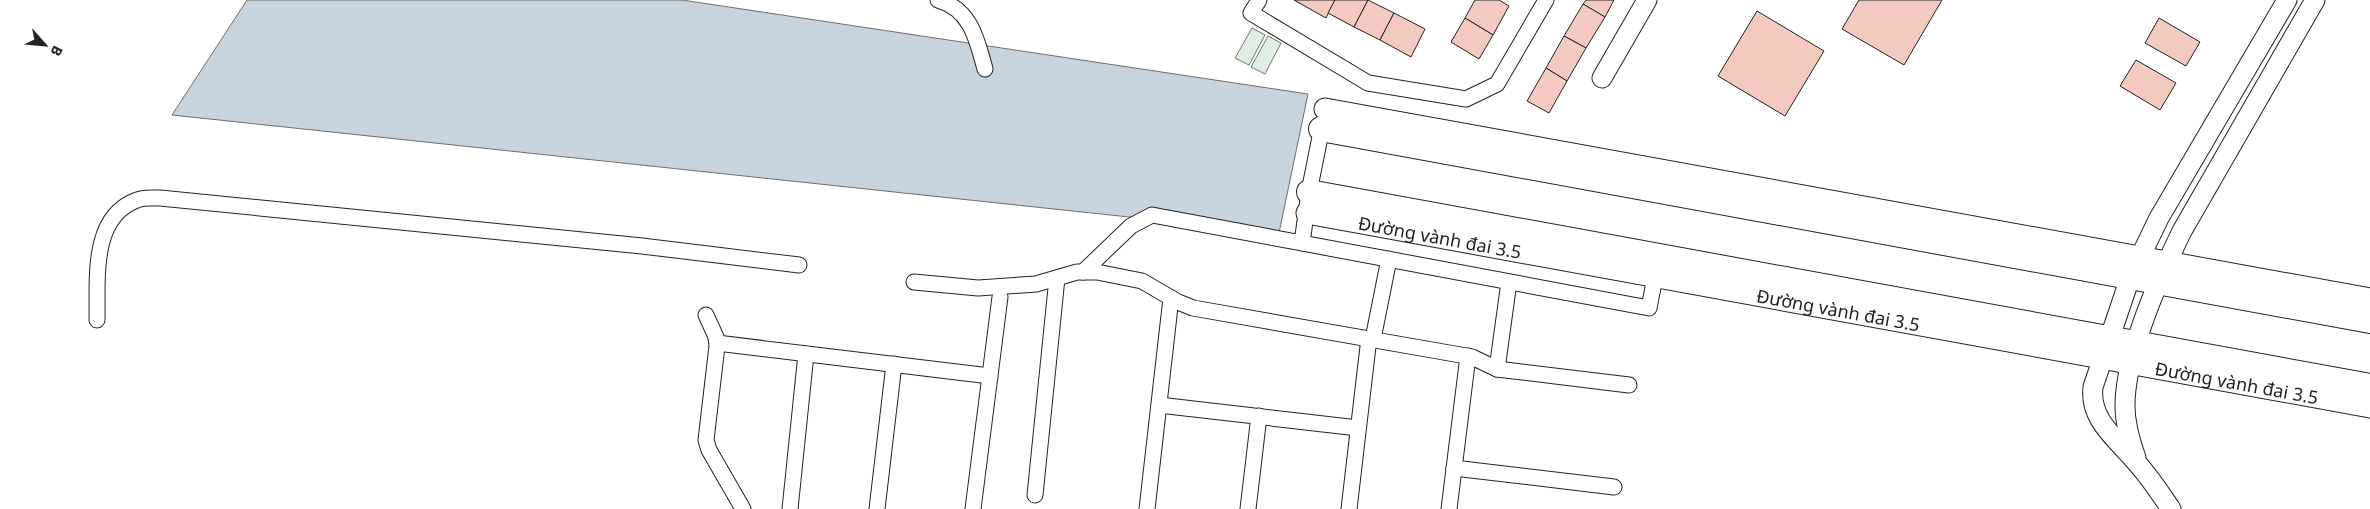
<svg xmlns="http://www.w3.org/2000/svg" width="2370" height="509" viewBox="0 0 2370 509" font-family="'Noto Sans',sans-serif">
<rect width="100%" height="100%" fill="#fff"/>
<g fill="#e0efe3" stroke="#6f6f6f">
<polygon points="1252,28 1265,35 1249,65 1235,58"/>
<polygon points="1268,36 1281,43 1265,74 1251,67"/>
</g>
<polygon fill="#c7d3dd" stroke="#6f6f6f" points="247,0 682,0 1308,94 1279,233 172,115"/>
<g fill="#f3c9c0" stroke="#222">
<polygon points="1294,0 1335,0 1326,18"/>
<polygon points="1335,0 1368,0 1354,27 1328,13"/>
<polygon points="1368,0 1394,13 1380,40 1354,27"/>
<polygon points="1475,0 1499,0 1509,6 1493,35 1465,18"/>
<polygon points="1586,0 1614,0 1605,17 1583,4"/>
<polygon points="1859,0 1942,0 1904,65 1842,29"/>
<polygon points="1583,4 1605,17 1586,48 1564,36"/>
<polygon points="1757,11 1824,51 1785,116 1718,76"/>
<polygon points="1394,13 1425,29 1411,57 1380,40"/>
<polygon points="1465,18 1493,35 1479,59 1451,42"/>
<polygon points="2159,18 2200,42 2186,66 2145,43"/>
<polygon points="1564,36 1586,48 1567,81 1546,68"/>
<polygon points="2136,60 2176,83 2160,110 2120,86"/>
<polygon points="1546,68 1567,81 1549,113 1527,101"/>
</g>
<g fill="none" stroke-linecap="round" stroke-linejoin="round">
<g stroke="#222" stroke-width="17">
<g id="minor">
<path d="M938,0C971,9 977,40 985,69"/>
<polyline points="1259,0 1251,13 1368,83 1466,99 1497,84 1546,0"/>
<polyline points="1302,243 1649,308 1655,277"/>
<polyline points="1083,272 1131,226 1152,215 1302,243 1309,192 1323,122"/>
<polyline points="914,282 978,288 1036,284 1077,272 1097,272 1142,281 1178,302 1193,308 1472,357 1497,369 1629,385"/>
<polyline points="706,315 716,337 717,346 706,440 709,450 743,509"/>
<path d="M97,320C98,281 90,217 137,200C143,197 152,198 160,198L642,246L799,265"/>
<polyline points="1373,339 1389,259"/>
<polyline points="717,343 990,376"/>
<polyline points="1497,369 1509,282"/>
<polyline points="1159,405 1358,428"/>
<polyline points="1454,468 1614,487"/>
<polyline points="1035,495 1057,278"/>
<polyline points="790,509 806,354"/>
<polyline points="877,509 894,364"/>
<polyline points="973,509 1000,297"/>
<polyline points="1147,509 1171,298"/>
<polyline points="1248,509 1259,416"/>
<polyline points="1349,509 1369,338"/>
<polyline points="1449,509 1468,356"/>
</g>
</g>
<g stroke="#222" stroke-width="21">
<g id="tertiary">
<polyline points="1602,78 1647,0"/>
<path d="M2136,458C2130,441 2125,424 2125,406C2125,354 2159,278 2182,231L2315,0"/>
<path d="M2171,509C2160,493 2149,476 2136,462C2117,439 2089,420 2093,387L2130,278L2159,218L2287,0"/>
</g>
</g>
<g stroke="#222" stroke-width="23">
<g id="secondary">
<polyline points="1325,109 2370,299"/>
<path id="s1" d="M1307,213L2370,407"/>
</g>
</g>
<g stroke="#222" stroke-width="26">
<g id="primary">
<polyline points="1321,129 2370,321"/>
<polyline points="1309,192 2370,386"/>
</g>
</g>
<use href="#minor" stroke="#fff" stroke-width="15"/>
<use href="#tertiary" stroke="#fff" stroke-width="19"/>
<use href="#secondary" stroke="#fff" stroke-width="21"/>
<use href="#primary" stroke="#fff" stroke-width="24"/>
</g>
<g text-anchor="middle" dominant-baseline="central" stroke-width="4" stroke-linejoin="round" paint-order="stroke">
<g font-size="18" fill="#222" stroke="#fff">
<text stroke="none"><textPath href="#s1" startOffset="135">Đường vành đai 3.5</textPath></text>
<text stroke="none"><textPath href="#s1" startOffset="540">Đường vành đai 3.5</textPath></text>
<text stroke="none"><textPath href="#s1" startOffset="945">Đường vành đai 3.5</textPath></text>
</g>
</g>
<g transform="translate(45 45) rotate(117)" stroke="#ffffff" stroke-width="4" paint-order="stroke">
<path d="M0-4L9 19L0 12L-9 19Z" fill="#222222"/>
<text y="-8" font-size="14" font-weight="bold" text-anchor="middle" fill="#222222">B</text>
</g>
</svg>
